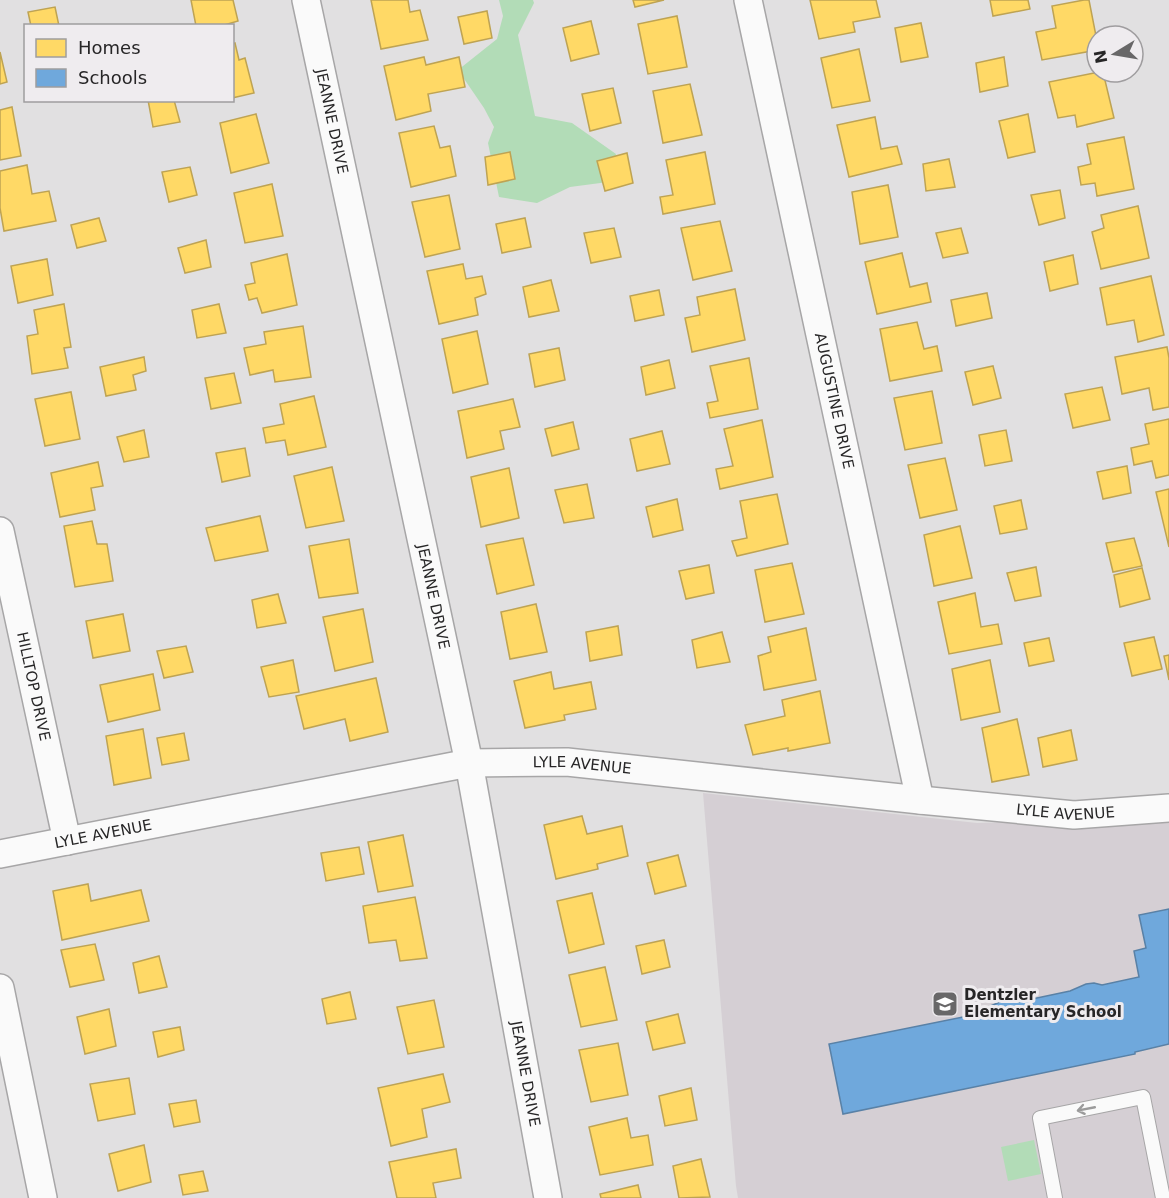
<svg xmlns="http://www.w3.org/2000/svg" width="1169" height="1198" viewBox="0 0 1169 1198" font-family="'DejaVu Sans',sans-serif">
<rect width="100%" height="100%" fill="#e1e0e1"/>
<polygon fill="#d5cfd4" points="703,793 977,823 1143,818 1169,816 1169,1198 738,1198 736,1186"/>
<g fill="#b2dcb7">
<polygon points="499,0 533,0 534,3 518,35 535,116 572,123 616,154 608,182 570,187 537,203 499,197 488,143 494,127 484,108 458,70 497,39 503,16"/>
<polygon points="1034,1140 1041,1174 1008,1181 1001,1147"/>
</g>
<g fill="#ffd966" stroke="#bea353" stroke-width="1.5">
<polygon points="191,0 233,0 238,21 221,26 196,26"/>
<polygon points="371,0 408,0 410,12 420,10 428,40 381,49"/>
<polygon points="633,0 664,0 635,7"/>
<polygon points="810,0 876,0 880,17 853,22 855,32 819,39"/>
<polygon points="990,0 1028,0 1030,9 993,16"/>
<polygon points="1084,0 1089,0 1097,41 1097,50 1042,60 1036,32 1056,28 1052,6"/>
<polygon points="55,7 59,26 31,26 28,12"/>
<polygon points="487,11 492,38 464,44 458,17"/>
<polygon points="677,16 687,67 648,74 638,24"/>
<polygon points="591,21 599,54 571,61 563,28"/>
<polygon points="921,23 928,57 901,62 895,28"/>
<polygon points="235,43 239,60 245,58 254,93 232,98 232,44"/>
<polygon points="859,49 870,101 832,108 821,58"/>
<polygon points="0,52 7,82 0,84"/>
<polygon points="424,57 426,65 459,57 465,87 428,94 431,111 396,120 384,66"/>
<polygon points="1004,57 1008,86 980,92 976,63"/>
<polygon points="1099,72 1103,72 1114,118 1077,127 1075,115 1058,118 1049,82"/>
<polygon points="690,84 702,135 663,143 653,91"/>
<polygon points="613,88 621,123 590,131 582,94"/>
<polygon points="148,100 174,100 180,122 153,127"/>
<polygon points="12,107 21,156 0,160 0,110"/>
<polygon points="256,114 269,163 231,173 220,123"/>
<polygon points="1028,114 1035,152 1008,158 999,121"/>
<polygon points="875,117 881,149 897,146 902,164 849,177 837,125"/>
<polygon points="434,126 440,148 450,146 456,176 411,187 399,133"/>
<polygon points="1124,137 1134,189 1097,196 1095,183 1081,185 1078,167 1091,164 1087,144"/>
<polygon points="510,152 515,179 488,185 485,157"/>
<polygon points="705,152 715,204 663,214 660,197 673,195 666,160"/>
<polygon points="627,153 633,183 605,191 597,161"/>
<polygon points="949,159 955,187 926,191 923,164"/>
<polygon points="27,165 32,194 49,191 56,221 4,231 0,208 0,171"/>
<polygon points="190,167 197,195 169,202 162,172"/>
<polygon points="272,184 283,236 245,243 234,193"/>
<polygon points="888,185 898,237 860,244 852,192"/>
<polygon points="1060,190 1065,218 1039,225 1031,195"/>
<polygon points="449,195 460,249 425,257 412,202"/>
<polygon points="1138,206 1149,258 1101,269 1092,232 1104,228 1101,215"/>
<polygon points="99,218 106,241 77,248 71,225"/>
<polygon points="525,218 531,247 502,253 496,224"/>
<polygon points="720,221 732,271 693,280 681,228"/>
<polygon points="614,228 621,257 591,263 584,233"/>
<polygon points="961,228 968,253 943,258 936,233"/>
<polygon points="206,240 211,267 185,273 178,248"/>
<polygon points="902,253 910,287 927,283 931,302 877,314 865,262"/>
<polygon points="287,254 297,305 262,313 257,298 249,300 245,285 255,283 251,263"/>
<polygon points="1073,255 1078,284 1050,291 1044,262"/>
<polygon points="47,259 53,295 18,303 11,266"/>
<polygon points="463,264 466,279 482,276 486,294 475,298 478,315 439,324 427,271"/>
<polygon points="1151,276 1164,335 1138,342 1134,320 1107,325 1100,288"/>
<polygon points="551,280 559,311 529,317 523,287"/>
<polygon points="735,289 745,340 692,352 685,318 700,315 697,297"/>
<polygon points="659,290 664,315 635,321 630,296"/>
<polygon points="987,293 992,318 956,326 951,300"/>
<polygon points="64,304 71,347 64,348 68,368 32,374 27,336 38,334 34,310"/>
<polygon points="219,304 226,333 197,338 192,310"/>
<polygon points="917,322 924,349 937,346 942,371 890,381 880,329"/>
<polygon points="303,326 311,377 275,382 273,370 250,375 244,348 266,344 264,332"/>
<polygon points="477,331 488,384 453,393 442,339"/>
<polygon points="1167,347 1169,358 1169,407 1153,410 1149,388 1122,394 1115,357"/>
<polygon points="559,348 565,380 535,387 529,354"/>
<polygon points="144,357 146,371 133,375 136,390 106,396 100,367"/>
<polygon points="749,358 758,409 710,418 707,403 718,401 710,366"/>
<polygon points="669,360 675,388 646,395 641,367"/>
<polygon points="993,366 1001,398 973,405 965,372"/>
<polygon points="234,373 241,403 211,409 205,378"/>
<polygon points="1102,387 1110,420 1073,428 1065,394"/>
<polygon points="932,391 942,443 905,450 894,398"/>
<polygon points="71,392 80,439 45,446 35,399"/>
<polygon points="314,396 326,447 288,455 285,440 266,443 263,428 284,424 280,404"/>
<polygon points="513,399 520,427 500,431 504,449 467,458 458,411"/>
<polygon points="1169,419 1169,475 1156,478 1152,461 1134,465 1131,448 1149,444 1145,424"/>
<polygon points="762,420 773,477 720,489 716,469 733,466 724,429"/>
<polygon points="573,422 579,449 552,456 545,429"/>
<polygon points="144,430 149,457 124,462 117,437"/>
<polygon points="1006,430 1012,461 985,466 979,435"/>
<polygon points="662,431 670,464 637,471 630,439"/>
<polygon points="245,448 250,476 222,482 216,453"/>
<polygon points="945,458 957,510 920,518 908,465"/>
<polygon points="98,462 103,486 91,488 95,510 60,517 51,473"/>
<polygon points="1127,466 1131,493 1103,499 1097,472"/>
<polygon points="332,467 344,521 306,528 294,476"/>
<polygon points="509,468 519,518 481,527 471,477"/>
<polygon points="587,484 594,518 564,523 555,490"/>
<polygon points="1169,489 1169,547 1156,492"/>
<polygon points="777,494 788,544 737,556 732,541 747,538 740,501"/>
<polygon points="677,499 683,530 653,537 646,507"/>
<polygon points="1021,500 1027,529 1000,534 994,506"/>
<polygon points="260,516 268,551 215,561 206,528"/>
<polygon points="92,521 97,544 107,544 113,581 75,587 64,526"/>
<polygon points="960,526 972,578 934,586 924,535"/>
<polygon points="523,538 534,585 497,594 486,545"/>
<polygon points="1134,538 1142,566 1113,572 1106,543"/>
<polygon points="349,539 358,593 319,598 309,546"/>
<polygon points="792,563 804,614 765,622 755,570"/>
<polygon points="709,565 714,593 686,599 679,571"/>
<polygon points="1036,567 1041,596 1015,601 1007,573"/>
<polygon points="1142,568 1150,599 1120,607 1114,575"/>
<polygon points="975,593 981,627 998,624 1002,644 949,654 938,602"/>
<polygon points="278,594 286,623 257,628 252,600"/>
<polygon points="536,604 547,652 510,659 501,612"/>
<polygon points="363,609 373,662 335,671 323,617"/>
<polygon points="123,614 130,651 93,658 86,621"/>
<polygon points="618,626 622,655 590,661 586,632"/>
<polygon points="806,628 816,680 764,690 758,656 771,652 768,637"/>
<polygon points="722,632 730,662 697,668 692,640"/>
<polygon points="1154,637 1162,669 1132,676 1124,643"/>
<polygon points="1049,638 1054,661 1029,666 1024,643"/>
<polygon points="186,646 193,672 164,678 157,651"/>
<polygon points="1169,655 1169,680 1164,656"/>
<polygon points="293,660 299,692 269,697 261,667"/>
<polygon points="990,660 1000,712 961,720 952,669"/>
<polygon points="551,672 554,689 591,682 596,709 564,715 565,720 525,728 514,681"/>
<polygon points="153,674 160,710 108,722 100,685"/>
<polygon points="376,678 388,732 350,741 345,719 304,729 296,696"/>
<polygon points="820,691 830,743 788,751 788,748 753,755 745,725 785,716 782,700"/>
<polygon points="1017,719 1029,775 992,782 982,728"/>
<polygon points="143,729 151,778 114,785 106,736"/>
<polygon points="1071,730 1077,760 1043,767 1038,738"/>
<polygon points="184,733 189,760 162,765 157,738"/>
<polygon points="582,816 587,834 622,826 628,856 597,864 598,869 556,879 544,825"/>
<polygon points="403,835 413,886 378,892 368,842"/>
<polygon points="359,847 364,874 326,881 321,853"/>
<polygon points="678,855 686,886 655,894 647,863"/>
<polygon points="88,884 91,901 141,890 149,921 62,940 53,891"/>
<polygon points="592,893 604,944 569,953 557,901"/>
<polygon points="415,897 427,958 400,961 396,940 369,943 363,906"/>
<polygon points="664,940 670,967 642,974 636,946"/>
<polygon points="95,944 104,980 70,987 61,950"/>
<polygon points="159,956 167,987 139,993 133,963"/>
<polygon points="605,967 617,1020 581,1027 569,975"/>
<polygon points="350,992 356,1019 327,1024 322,999"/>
<polygon points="434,1000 444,1047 408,1054 397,1007"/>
<polygon points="109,1009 116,1046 85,1054 77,1017"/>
<polygon points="678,1014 685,1043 653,1050 646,1022"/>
<polygon points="180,1027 184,1050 158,1057 153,1032"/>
<polygon points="618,1043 628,1095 591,1102 579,1050"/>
<polygon points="443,1074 450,1102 422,1109 427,1137 391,1146 378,1088"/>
<polygon points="129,1078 135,1114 98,1121 90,1084"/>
<polygon points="691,1088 697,1120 665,1126 659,1096"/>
<polygon points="196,1100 200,1122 174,1127 169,1104"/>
<polygon points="627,1118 631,1138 648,1135 653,1165 600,1175 589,1127"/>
<polygon points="144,1145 151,1182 118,1191 109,1154"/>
<polygon points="456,1149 461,1178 433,1183 436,1198 397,1198 389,1162"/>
<polygon points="701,1159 710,1197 679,1198 673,1166"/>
<polygon points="203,1171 208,1191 183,1195 179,1175"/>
<polygon points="638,1185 641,1198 601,1198 600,1194"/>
</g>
<polygon fill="#6fa8dc" stroke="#5981a6" stroke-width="1.5" points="1169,909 1169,1044 1135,1052 1135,1054 843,1114 829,1044 973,1015 973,1011 986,1008 1002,1001 1011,1000 1018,1002 1070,991 1086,984 1094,983 1102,985 1139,977 1134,951 1146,948 1139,915"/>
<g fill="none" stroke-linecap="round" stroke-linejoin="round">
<g stroke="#a7a6a7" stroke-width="16">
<polyline id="service" points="1055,1198 1040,1118 1143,1097 1163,1198"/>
</g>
<g stroke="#a7a6a7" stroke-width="30">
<g id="minor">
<path id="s1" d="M306,0L469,763L548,1198"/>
<path id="s2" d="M748,0L920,800"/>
<path id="s3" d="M0,531L67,841"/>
<path id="s4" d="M0,854L469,763L567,762L920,800L1074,815L1169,808"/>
<polyline points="0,988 43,1198"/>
</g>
</g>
<use href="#service" stroke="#fafafa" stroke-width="14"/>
<use href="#minor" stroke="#fafafa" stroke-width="27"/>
</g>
<defs><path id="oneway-shaft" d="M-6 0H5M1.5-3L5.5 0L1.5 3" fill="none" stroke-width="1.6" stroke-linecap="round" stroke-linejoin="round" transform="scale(1.5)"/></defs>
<use stroke="#9b9b9b" href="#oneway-shaft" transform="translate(1086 1109) rotate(169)"/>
<defs>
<g id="school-square" transform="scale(1.35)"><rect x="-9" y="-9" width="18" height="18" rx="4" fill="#686768" stroke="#efecef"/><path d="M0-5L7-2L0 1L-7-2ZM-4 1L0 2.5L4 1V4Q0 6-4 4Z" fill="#fff"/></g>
</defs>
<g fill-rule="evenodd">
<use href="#school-square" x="945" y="1004"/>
</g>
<g text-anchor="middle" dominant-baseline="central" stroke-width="6" stroke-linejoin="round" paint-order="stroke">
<g font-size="15" fill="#272627" stroke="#efecef">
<text stroke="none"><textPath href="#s1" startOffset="124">JEANNE DRIVE</textPath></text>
<text stroke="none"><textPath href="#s2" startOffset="410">AUGUSTINE DRIVE</textPath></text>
<text stroke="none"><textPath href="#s1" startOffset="610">JEANNE DRIVE</textPath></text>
<text stroke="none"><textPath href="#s3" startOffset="159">HILLTOP DRIVE</textPath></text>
<text stroke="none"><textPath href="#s4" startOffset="591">LYLE AVENUE</textPath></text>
<text stroke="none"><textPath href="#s4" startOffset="1077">LYLE AVENUE</textPath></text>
<text stroke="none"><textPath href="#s4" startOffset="105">LYLE AVENUE</textPath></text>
<text stroke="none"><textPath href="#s1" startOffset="1096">JEANNE DRIVE</textPath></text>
</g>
<g font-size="15" font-weight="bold" fill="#272627" stroke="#efecef" text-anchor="start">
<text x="964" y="995">Dentzler<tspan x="964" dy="17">Elementary School</tspan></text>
</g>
</g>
<rect x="24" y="24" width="210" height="78" fill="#efecef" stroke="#9f9d9f" stroke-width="1.5"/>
<rect x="36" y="39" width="30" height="18" fill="#ffd966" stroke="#9f9d9f" stroke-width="1.5"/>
<text x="78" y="54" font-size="18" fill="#272627">Homes</text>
<rect x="36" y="69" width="30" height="18" fill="#6fa8dc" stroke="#9f9d9f" stroke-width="1.5"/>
<text x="78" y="84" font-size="18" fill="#272627">Schools</text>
<g transform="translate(1115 54) rotate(259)"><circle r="28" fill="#efecef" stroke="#9f9d9f" stroke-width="1.5"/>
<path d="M0-4.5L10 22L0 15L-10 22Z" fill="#686768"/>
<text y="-9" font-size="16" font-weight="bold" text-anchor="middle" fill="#272627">N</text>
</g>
</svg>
